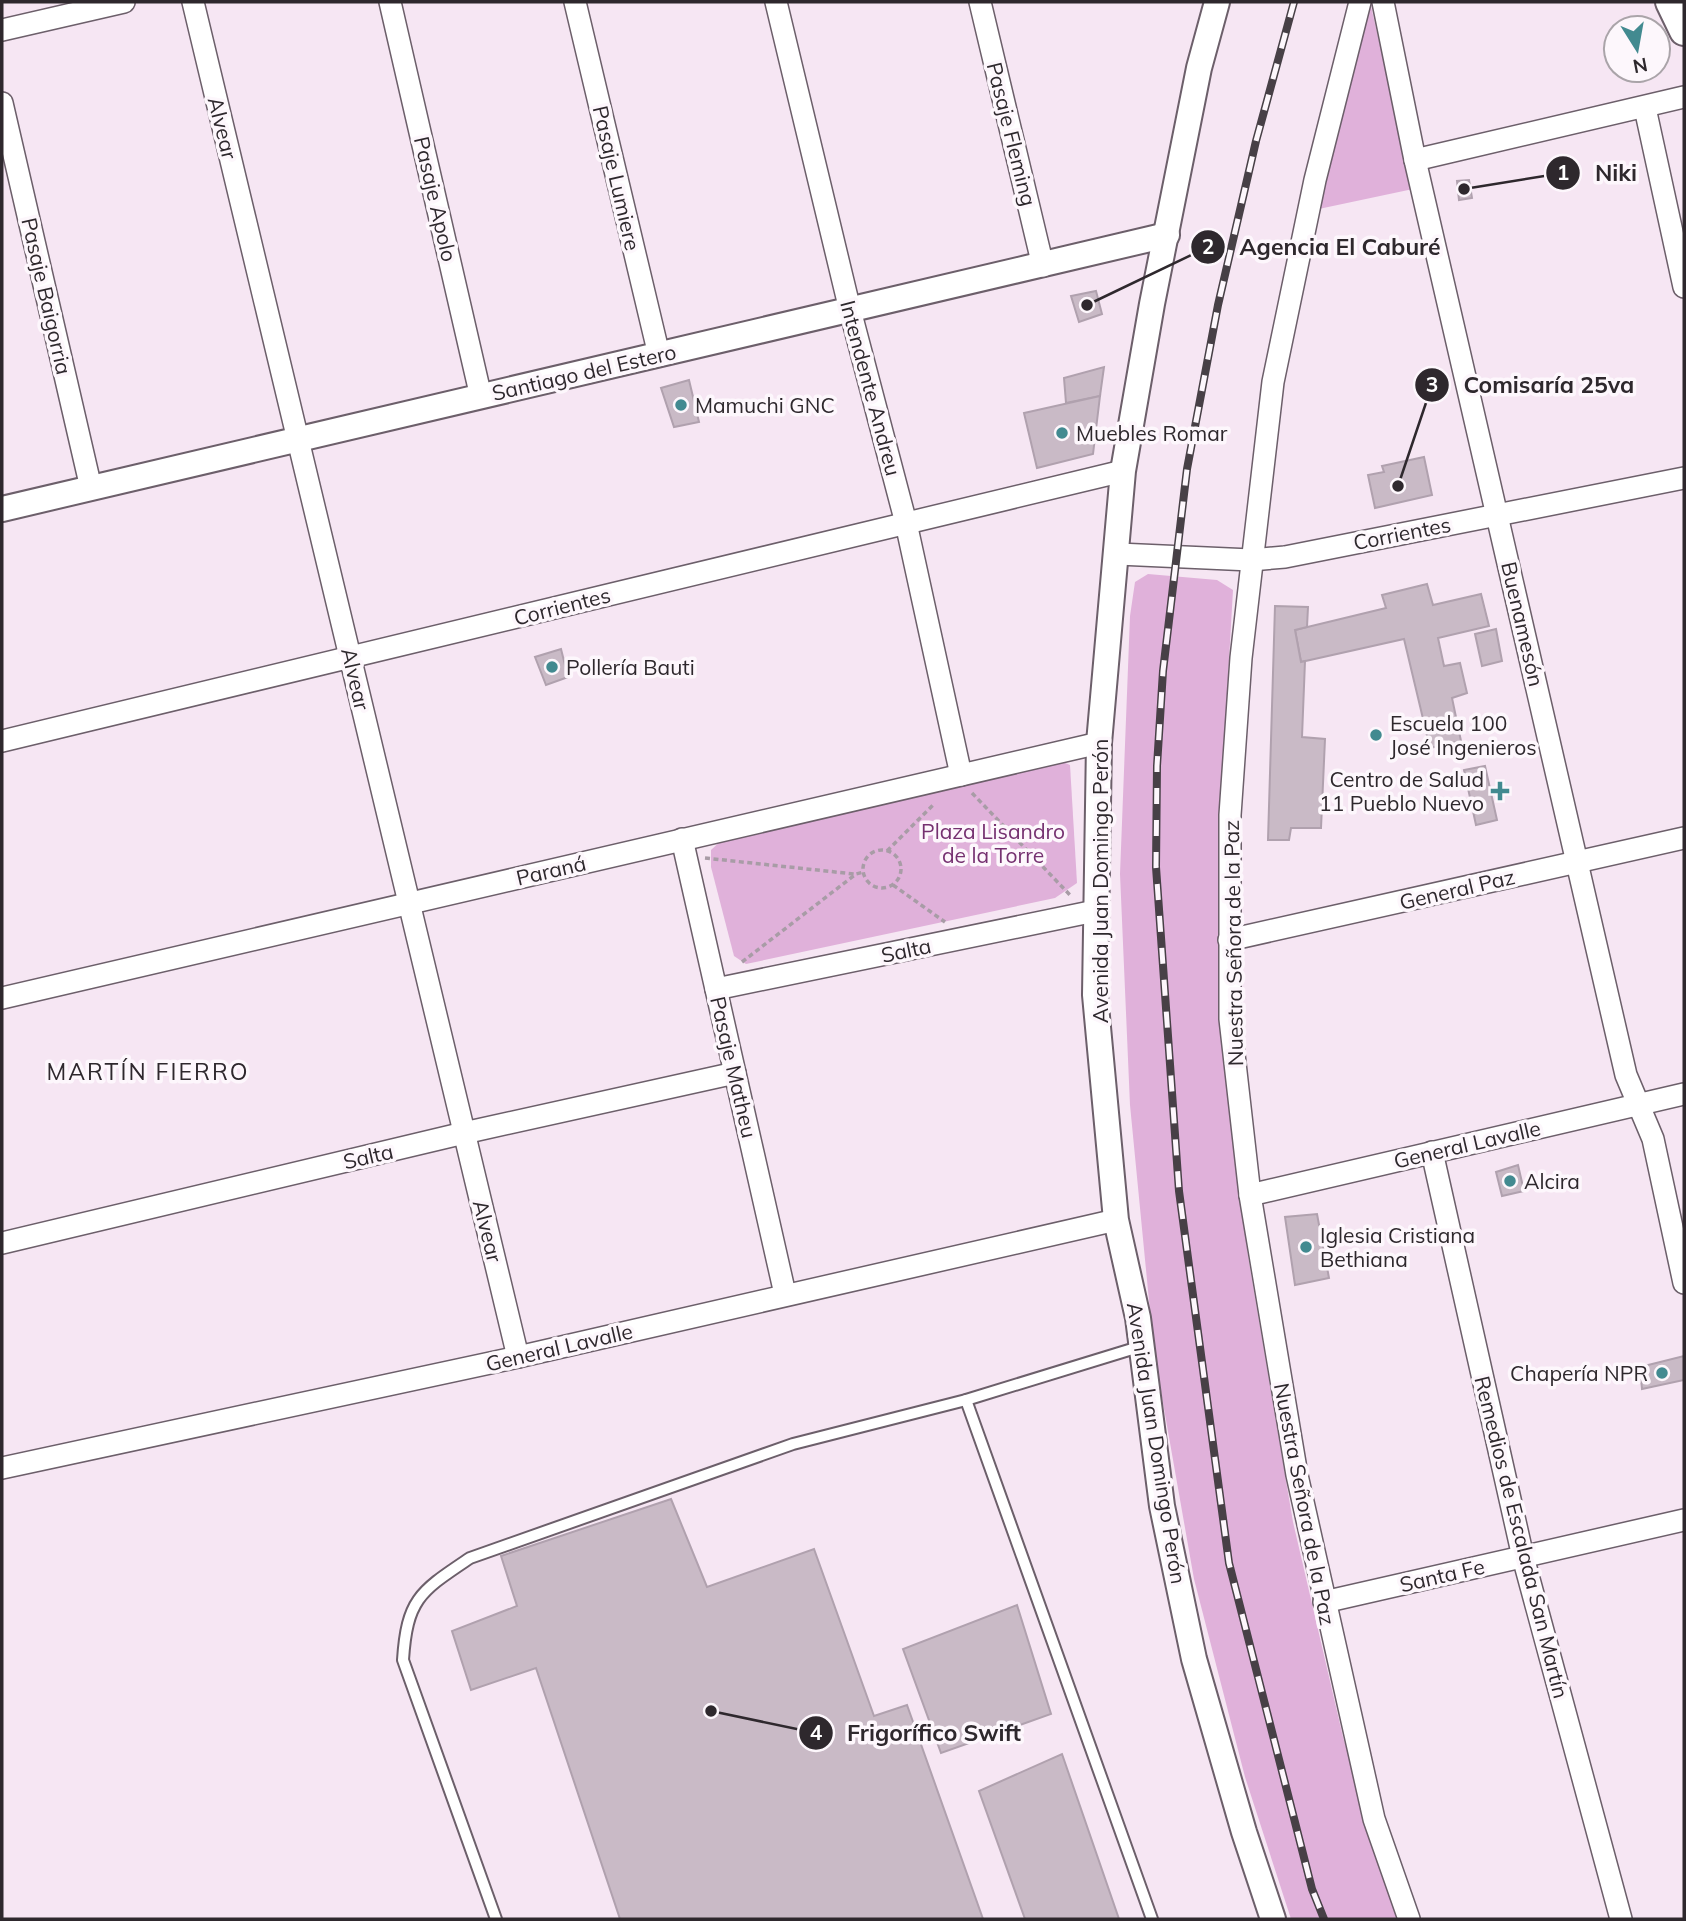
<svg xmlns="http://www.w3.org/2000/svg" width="1686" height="1921" viewBox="0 0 1686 1921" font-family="Mulish,sans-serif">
<rect width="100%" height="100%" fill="#f6e6f3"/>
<g fill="#e0b1da">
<polygon points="1370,2 1413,189 1314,210"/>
<polygon points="1148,574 1217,580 1233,590 1218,853 1220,1032 1248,1256 1293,1522 1343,1737 1397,1919 1291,1919 1245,1777 1194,1579 1154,1352 1130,1105 1120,874 1130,616 1135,582"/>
<polygon points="1056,759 1070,765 1077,883 1055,898 746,964 734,956 711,867 711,850 723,839"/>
</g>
<g fill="#c9bac6" stroke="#b0a1ae" stroke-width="2">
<polygon points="1469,180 1472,198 1459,200 1457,181"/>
<polygon points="1096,291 1102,314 1079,322 1071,296"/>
<polygon points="1104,367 1100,396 1066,403 1064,378"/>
<polygon points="689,380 699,422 674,427 661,388"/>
<polygon points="1100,396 1093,454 1037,468 1024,413"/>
<polygon points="1424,457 1432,495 1375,508 1368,475 1384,472 1382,466"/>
<polygon points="1427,584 1433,605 1481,594 1489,626 1438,638 1444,666 1460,663 1467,693 1452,698 1461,741 1430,748 1404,639 1301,662 1295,630 1386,608 1382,595"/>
<polygon points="1275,606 1308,607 1307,627 1295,630 1301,662 1305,661 1302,737 1325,739 1321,828 1291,828 1289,840 1268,840"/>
<polygon points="1496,629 1502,661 1482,666 1475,634"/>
<polygon points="561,649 568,677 546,685 535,657"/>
<polygon points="1485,766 1497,820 1476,825 1464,770"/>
<polygon points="1518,1165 1524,1191 1502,1196 1496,1172"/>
<polygon points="1317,1214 1329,1278 1295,1285 1285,1217"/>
<polygon points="1684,1356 1684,1380 1642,1389 1640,1367"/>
<polygon points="671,1499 707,1587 814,1549 874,1716 907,1705 983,1919 620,1919 536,1668 471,1690 452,1631 517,1606 501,1556"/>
<polygon points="1017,1605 1051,1714 941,1753 903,1649"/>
<polygon points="1062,1754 1119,1919 1025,1919 979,1791"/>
</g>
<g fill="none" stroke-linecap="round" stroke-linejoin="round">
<g stroke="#6c5f6a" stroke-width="14">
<g id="service">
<polyline points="966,1400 1152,1919"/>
<path d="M496,1919L403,1660C407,1598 421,1591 470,1558L793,1444L966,1400L1142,1346"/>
</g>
</g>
<g stroke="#6c5f6a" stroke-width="24">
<g id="minor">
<polyline points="193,2 518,1357"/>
<polyline points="390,2 481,397"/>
<polyline points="575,2 659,355"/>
<polyline points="776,2 850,310 906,523 961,775"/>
<polyline points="980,2 1043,266"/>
<polyline points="1360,2 1315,180 1273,382 1241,658 1230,815 1230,1019 1250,1195 1297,1475 1374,1819 1409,1919"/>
<polyline points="1383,2 1415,160 1626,1075 1653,1139 1684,1283"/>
<polyline points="2,30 124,2"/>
<polyline points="2,103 91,488"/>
<polyline points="1645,108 1684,287"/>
<polyline points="1415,160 1684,97"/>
<polyline points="1118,554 1251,560 1285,557 1684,478"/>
<polyline points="2,741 1123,471"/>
<polyline points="682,839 785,1294"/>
<polyline points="1229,940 1684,838"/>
<polyline points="716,989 1095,911"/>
<polyline points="2,998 1099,743"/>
<polyline points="1432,1152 1523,1557 1621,1919"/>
<polyline points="1250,1195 1684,1094"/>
<polyline points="2,1243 464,1133 735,1073"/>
<polyline points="2,1468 518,1357 1116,1220"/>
<polyline points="1324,1602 1684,1520"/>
</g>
</g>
<g stroke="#6c5f6a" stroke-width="28">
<g id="tertiary">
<polyline points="1217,2 1199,68 1152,304 1123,471 1099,743 1095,995 1116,1220 1138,1318 1162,1506 1194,1659 1244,1832 1273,1919"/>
<polyline points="2,509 1167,235"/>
</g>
</g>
<g stroke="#6c5f6a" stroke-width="32">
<polyline id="secondary" points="1670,2 1684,31"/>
</g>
<g stroke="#a89ca6" stroke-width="3.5" stroke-dasharray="5 3.5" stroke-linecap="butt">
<polyline points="972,793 1070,895"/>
<circle cx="882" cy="869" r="19"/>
<polyline points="887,851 935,803"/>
<polyline points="705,858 854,874"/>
<polyline points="893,885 945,922"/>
<polyline points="742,962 856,874 864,872"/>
</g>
<use href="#service" stroke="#fff" stroke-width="10"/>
<use href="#minor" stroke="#fff" stroke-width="21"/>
<use href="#tertiary" stroke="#fff" stroke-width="24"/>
<use href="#secondary" stroke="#fff" stroke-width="28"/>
<g stroke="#474046" stroke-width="8">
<polyline id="rail" points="1294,2 1256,141 1218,305 1187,469 1163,671 1157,766 1156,867 1179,1191 1229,1563 1312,1889 1324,1919"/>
</g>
<use href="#rail" stroke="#fdf7fc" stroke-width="5" stroke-dasharray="16" stroke-linecap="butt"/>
</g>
<g fill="#428a90" stroke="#fdf7fc" stroke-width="2.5">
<circle cx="681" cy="405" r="7"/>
<circle cx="1062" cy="433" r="7"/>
<circle cx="552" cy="667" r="7"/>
<circle cx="1376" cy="735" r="7"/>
<path d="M1496.5 780.5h7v7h7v7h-7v7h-7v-7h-7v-7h7z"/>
<circle cx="1510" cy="1181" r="7"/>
<circle cx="1306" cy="1247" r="7"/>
<circle cx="1662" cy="1373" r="7"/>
</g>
<g text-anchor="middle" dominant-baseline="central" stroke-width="7" stroke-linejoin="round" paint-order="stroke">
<g font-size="21" fill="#2e282d" stroke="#fdf7fc">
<text transform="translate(223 128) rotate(76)">Alvear</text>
<text transform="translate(1012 134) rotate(76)">Pasaje Fleming</text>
<text transform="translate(617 178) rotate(77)">Pasaje Lumiere</text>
<text transform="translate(436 199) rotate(77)">Pasaje Apolo</text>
<text transform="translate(47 296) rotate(77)">Pasaje Baigorria</text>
<text transform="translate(584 372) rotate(-13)">Santiago del Estero</text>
<text transform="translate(871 388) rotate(75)">Intendente Andreu</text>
<text transform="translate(1402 533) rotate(-11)">Corrientes</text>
<text transform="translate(562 606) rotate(-14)">Corrientes</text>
<text transform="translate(1523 624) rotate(77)">Buenamesón</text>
<text transform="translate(356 679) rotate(77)">Alvear</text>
<text transform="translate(551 870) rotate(-13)">Paraná</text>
<text transform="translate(1100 881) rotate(-90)">Avenida Juan Domingo Perón</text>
<text transform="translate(1457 889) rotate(-13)">General Paz</text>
<text transform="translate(1233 943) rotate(-91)">Nuestra Señora de la Paz</text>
<text transform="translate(906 950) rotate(-12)">Salta</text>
<text transform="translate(734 1067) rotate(77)">Pasaje Matheu</text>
<text transform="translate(1467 1144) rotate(-13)">General Lavalle</text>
<text transform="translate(368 1156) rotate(-13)">Salta</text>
<text transform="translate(488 1231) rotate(76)">Alvear</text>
<text transform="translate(559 1347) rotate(-13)">General Lavalle</text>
<text transform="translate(1157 1443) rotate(81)">Avenida Juan Domingo Perón</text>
<text transform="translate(1305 1504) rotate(79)">Nuestra Señora de la Paz</text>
<text transform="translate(1522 1537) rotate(76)">Remedios de Escalada San Martín</text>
<text transform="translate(1442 1575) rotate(-13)">Santa Fe</text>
</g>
<g font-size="21" fill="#2e282d" stroke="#fdf7fc" text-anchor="start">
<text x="695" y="405">Mamuchi GNC</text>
<text x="1076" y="433">Muebles Romar</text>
<text x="566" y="667">Pollería Bauti</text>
<text x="1390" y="723">Escuela 100<tspan x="1390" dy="24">José Ingenieros</tspan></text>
<text x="1484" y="779" text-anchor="end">Centro de Salud<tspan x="1484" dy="24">11 Pueblo Nuevo</tspan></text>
<text x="1524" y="1181">Alcira</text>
<text x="1320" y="1235">Iglesia Cristiana<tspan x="1320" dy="24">Bethiana</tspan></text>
<text x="1648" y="1373" text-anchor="end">Chapería NPR</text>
</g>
<g font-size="21" fill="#753070" stroke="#fdf7fc">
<text x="993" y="831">Plaza Lisandro<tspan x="993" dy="24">de la Torre</tspan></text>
</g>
<g font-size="23" letter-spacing="2" fill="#2e282d" stroke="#fdf7fc">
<text x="148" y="1071">MARTÍN FIERRO</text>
</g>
</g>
<path fill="none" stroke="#2e282d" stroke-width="2.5" d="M1464 189L1563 173M1087 305L1208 247M1398 486L1432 385M711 1711L816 1733"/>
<g fill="#2e282d" stroke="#fdf7fc" stroke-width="2.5">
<circle cx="1464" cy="189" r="7"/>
<circle cx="1087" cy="305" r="7"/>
<circle cx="1398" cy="486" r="7"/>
<circle cx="711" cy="1711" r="7"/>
<circle cx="1563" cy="173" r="18"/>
<circle cx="1208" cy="247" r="18"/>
<circle cx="1432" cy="385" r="18"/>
<circle cx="816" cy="1733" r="18"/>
</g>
<g font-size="21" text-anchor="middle" font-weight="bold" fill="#fff">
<text x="1563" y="180">1</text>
<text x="1208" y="254">2</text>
<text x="1432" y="392">3</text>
<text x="816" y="1740">4</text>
</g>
<g font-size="23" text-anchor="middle" font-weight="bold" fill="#2e282d" stroke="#fdf7fc" stroke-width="7" stroke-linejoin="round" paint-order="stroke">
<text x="1616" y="181">Niki</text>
<text x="1340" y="255">Agencia El Caburé</text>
<text x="1549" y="393">Comisaría 25va</text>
<text x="934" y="1741">Frigorífico Swift</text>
</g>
<rect width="1686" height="1921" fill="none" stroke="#2e282d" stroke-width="7"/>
<g transform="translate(1637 49) rotate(169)"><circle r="33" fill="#fdf7fc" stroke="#aaa4a9" stroke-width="2"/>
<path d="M0-5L12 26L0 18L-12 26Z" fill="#428a90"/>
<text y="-10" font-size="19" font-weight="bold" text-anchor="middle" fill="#2e282d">N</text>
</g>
</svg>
